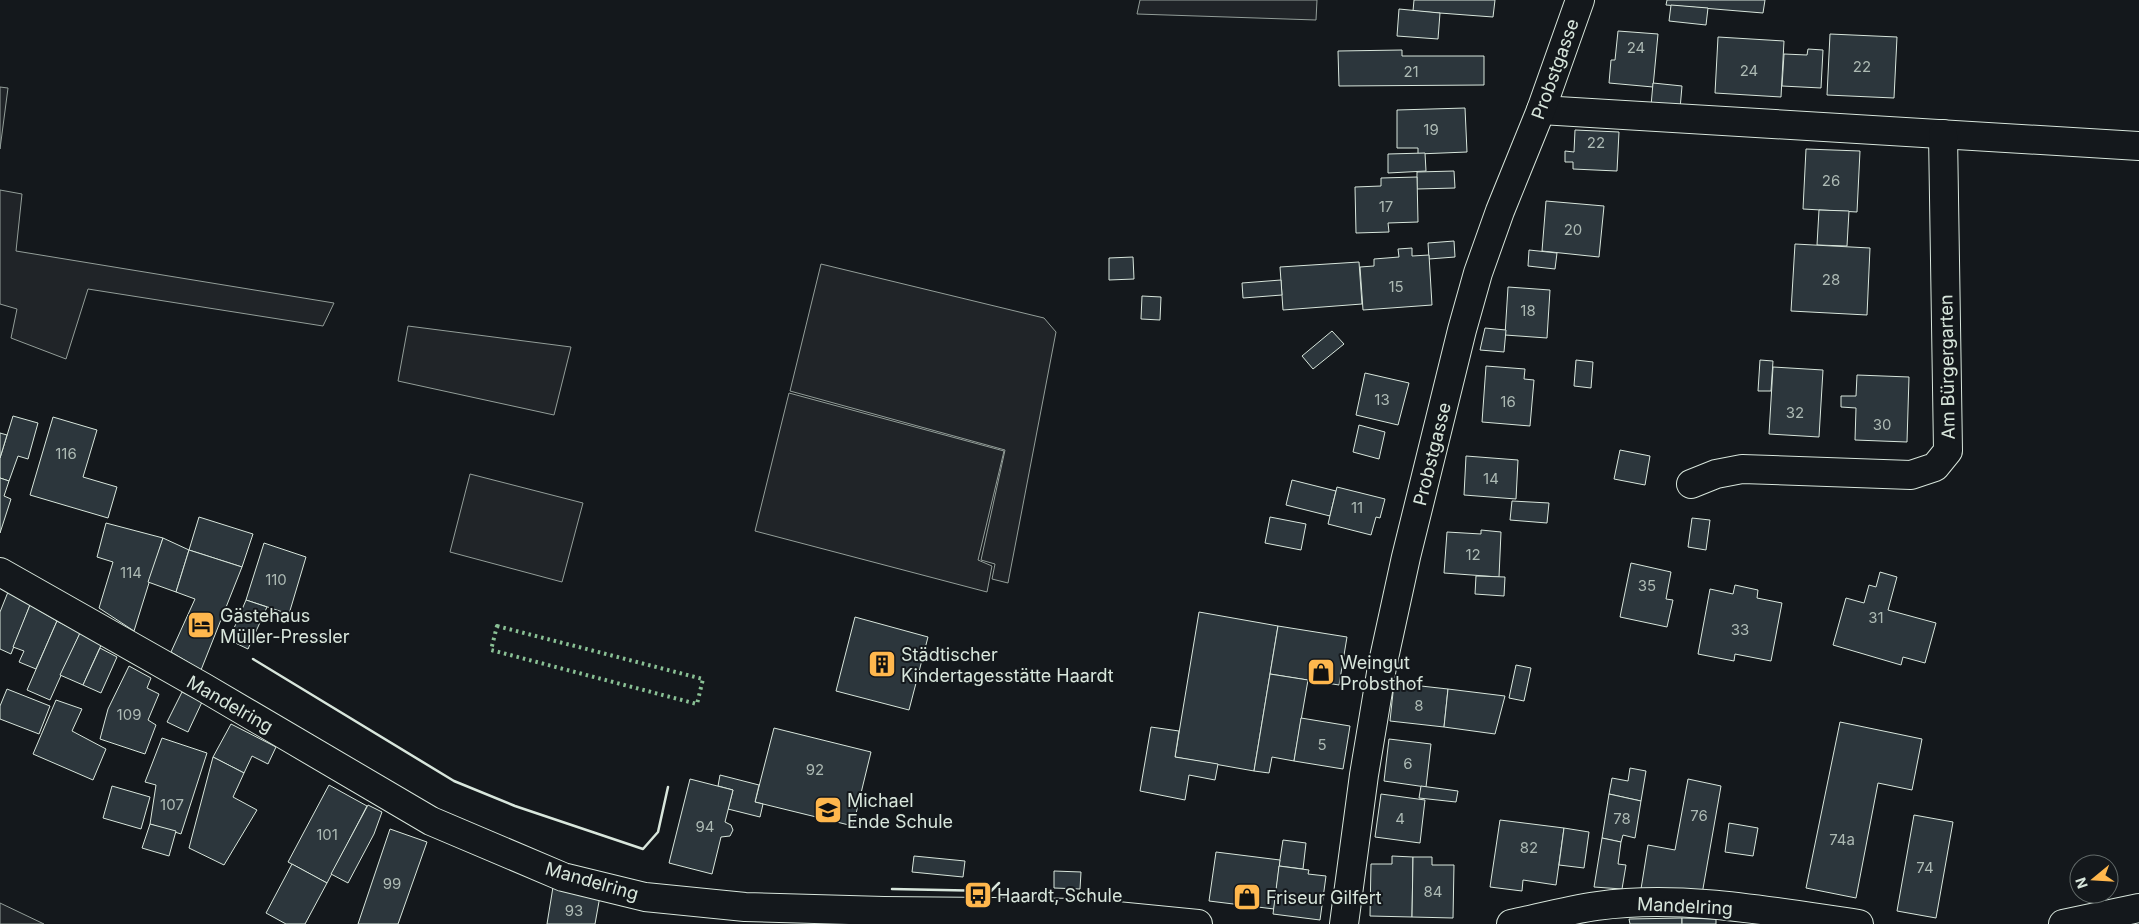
<svg xmlns="http://www.w3.org/2000/svg" width="2139" height="924" viewBox="0 0 2139 924" font-family="Inter,sans-serif">
<rect width="100%" height="100%" fill="#14181c"/>
<g fill="#202428" stroke="#939e99">
<polygon points="1140,0 1317,0 1316,20 1137,14"/>
<polygon points="0,87 8,88 0,149"/>
<polygon points="0,190 22,194 16,251 334,303 323,326 88,289 66,359 11,338 17,309 0,304"/>
<polygon points="821,264 1044,318 1056,332 1008,583 992,579 995,564 981,560 1005,450 790,391"/>
<polygon points="408,326 571,347 554,415 398,381"/>
<polygon points="789,393 1004,451 978,560 992,566 987,592 755,531"/>
<polygon points="470,474 583,503 562,582 450,552"/>
<polygon points="0,903 44,924 0,924"/>
</g>
<g fill="#2c363c" stroke="#d8e6dc">
<polygon points="1414,0 1495,0 1493,17 1413,11"/>
<polygon points="1667,0 1765,0 1763,13 1666,5"/>
<polygon points="1671,5 1708,8 1706,25 1669,21"/>
<polygon points="1399,9 1440,13 1438,39 1397,36"/>
<polygon points="1618,31 1658,34 1653,87 1609,83 1611,60 1615,60"/>
<polygon points="1830,34 1897,37 1894,98 1827,95"/>
<polygon points="1718,37 1784,41 1781,97 1715,93"/>
<polygon points="1808,49 1823,50 1821,88 1782,86 1784,54 1807,55"/>
<polygon points="1402,50 1402,56 1484,56 1484,85 1339,86 1338,51"/>
<polygon points="1653,83 1682,86 1680,109 1651,106"/>
<polygon points="1465,108 1467,152 1418,154 1418,148 1397,148 1397,110"/>
<polygon points="1575,130 1619,132 1617,171 1573,169 1573,162 1565,162 1565,151 1574,152"/>
<polygon points="1806,149 1860,151 1857,212 1803,209"/>
<polygon points="1425,153 1426,171 1388,173 1388,154"/>
<polygon points="1454,171 1455,188 1417,189 1417,172"/>
<polygon points="1417,177 1418,222 1388,223 1389,232 1356,233 1355,187 1381,186 1381,178"/>
<polygon points="1546,201 1604,206 1599,257 1542,251"/>
<polygon points="1819,210 1849,211 1847,246 1817,245"/>
<polygon points="1454,241 1455,257 1429,259 1428,243"/>
<polygon points="1795,244 1870,248 1867,315 1791,311"/>
<polygon points="1412,248 1412,256 1429,255 1432,305 1363,310 1360,267 1374,266 1374,259 1399,257 1398,249"/>
<polygon points="1529,250 1557,253 1555,269 1528,266"/>
<polygon points="1133,257 1134,279 1109,280 1109,258"/>
<polygon points="1359,262 1362,304 1283,310 1280,267"/>
<polygon points="1281,280 1282,295 1243,298 1242,283"/>
<polygon points="1508,287 1550,290 1547,338 1505,335"/>
<polygon points="1142,296 1161,297 1160,320 1141,319"/>
<polygon points="1485,328 1506,330 1504,352 1480,350"/>
<polygon points="1332,331 1344,344 1313,369 1302,356"/>
<polygon points="1576,360 1593,362 1591,388 1574,386"/>
<polygon points="1760,360 1773,361 1771,391 1758,391"/>
<polygon points="1486,366 1525,369 1524,379 1534,380 1530,426 1482,422"/>
<polygon points="1773,367 1823,370 1819,437 1769,434"/>
<polygon points="1365,373 1409,383 1398,425 1356,415"/>
<polygon points="1857,375 1909,377 1907,442 1855,440 1856,408 1841,407 1841,396 1856,396"/>
<polygon points="13,416 38,423 28,459 18,456 9,481 0,478 0,458"/>
<polygon points="53,417 97,430 83,477 117,487 108,518 30,495"/>
<polygon points="1359,425 1385,432 1379,459 1353,452"/>
<polygon points="0,433 7,435 0,458"/>
<polygon points="1620,450 1650,456 1645,485 1614,479"/>
<polygon points="1466,456 1518,460 1516,499 1464,495"/>
<polygon points="0,478 9,481 4,496 11,499 0,533"/>
<polygon points="1292,480 1336,491 1330,516 1286,505"/>
<polygon points="1337,487 1385,499 1380,518 1376,517 1371,535 1328,524"/>
<polygon points="1512,501 1549,503 1547,523 1510,520"/>
<polygon points="199,517 253,534 242,567 189,550"/>
<polygon points="1270,517 1306,524 1301,550 1265,543"/>
<polygon points="1692,518 1710,520 1706,550 1688,547"/>
<polygon points="106,523 163,538 134,631 99,608 113,562 97,557"/>
<polygon points="1481,530 1501,532 1499,577 1444,573 1447,532 1481,534"/>
<polygon points="163,538 189,550 176,592 148,582"/>
<polygon points="264,543 306,557 289,614 246,600"/>
<polygon points="189,550 242,567 201,670 171,652 195,599 176,592"/>
<polygon points="1631,563 1671,572 1666,599 1673,600 1667,627 1620,617"/>
<polygon points="1880,572 1897,577 1888,610 1936,623 1925,663 1903,657 1901,665 1833,645 1846,598 1864,603 1869,585 1876,587"/>
<polygon points="1476,576 1505,577 1504,596 1475,594"/>
<polygon points="1735,585 1758,590 1757,598 1782,603 1771,661 1735,654 1734,661 1698,654 1710,589 1733,594"/>
<polygon points="8,592 30,605 11,654 0,649 0,612"/>
<polygon points="246,600 267,607 248,649 229,640"/>
<polygon points="30,605 57,621 36,669 19,662 24,651 13,647"/>
<polygon points="1199,612 1278,626 1254,771 1175,757"/>
<polygon points="855,617 928,637 909,710 836,691"/>
<polygon points="57,621 80,633 50,700 27,690"/>
<polygon points="1278,626 1347,637 1339,685 1270,674"/>
<polygon points="80,633 102,643 83,685 60,675"/>
<polygon points="100,648 117,657 101,693 83,685"/>
<polygon points="1516,665 1531,668 1524,701 1509,698"/>
<polygon points="129,666 151,678 147,688 159,694 148,720 156,725 145,754 100,739 108,709"/>
<polygon points="1270,674 1308,680 1294,761 1272,757 1269,773 1254,771"/>
<polygon points="1394,683 1448,689 1444,727 1390,721"/>
<polygon points="7,689 50,706 39,734 0,719 0,706"/>
<polygon points="1448,689 1505,696 1495,734 1444,727"/>
<polygon points="182,692 202,702 188,732 167,722"/>
<polygon points="56,700 82,709 72,731 106,749 93,780 33,754"/>
<polygon points="1301,718 1350,726 1343,769 1294,761"/>
<polygon points="1840,722 1922,739 1912,790 1878,783 1856,898 1806,888"/>
<polygon points="231,724 276,747 268,764 252,756 244,773 213,757"/>
<polygon points="1151,727 1179,731 1175,757 1218,764 1215,780 1189,775 1185,800 1140,791"/>
<polygon points="774,728 871,752 853,826 755,802"/>
<polygon points="162,738 207,753 181,834 150,824 156,785 145,782"/>
<polygon points="1389,739 1431,744 1426,787 1384,781"/>
<polygon points="213,757 244,773 233,797 257,810 224,865 189,848"/>
<polygon points="1630,768 1646,771 1641,801 1609,794 1612,778 1628,781"/>
<polygon points="720,775 759,785 755,802 763,804 760,817 728,809 733,790 718,786"/>
<polygon points="690,779 733,790 725,822 731,825 733,830 730,836 721,837 712,874 669,863"/>
<polygon points="1688,779 1721,786 1701,900 1641,889 1648,845 1675,850"/>
<polygon points="329,785 367,806 327,883 288,862"/>
<polygon points="112,786 150,797 141,829 103,818"/>
<polygon points="1421,786 1458,791 1456,802 1419,798"/>
<polygon points="1381,794 1425,800 1420,843 1375,837"/>
<polygon points="1609,794 1641,801 1635,838 1623,835 1621,842 1602,838"/>
<polygon points="368,805 382,812 374,834 348,883 331,874"/>
<polygon points="1914,815 1953,822 1936,918 1897,911"/>
<polygon points="1500,820 1564,828 1556,885 1523,880 1522,891 1490,887"/>
<polygon points="1729,823 1758,828 1753,856 1725,852"/>
<polygon points="150,824 176,831 169,856 142,848"/>
<polygon points="1564,828 1589,832 1584,868 1559,865"/>
<polygon points="390,829 427,842 398,924 358,924"/>
<polygon points="1602,838 1621,842 1618,864 1626,865 1622,889 1594,887"/>
<polygon points="1283,840 1306,843 1303,869 1279,866"/>
<polygon points="1216,852 1280,860 1274,909 1209,901"/>
<polygon points="914,856 965,861 963,877 912,872"/>
<polygon points="1392,856 1413,857 1412,917 1370,916 1371,864 1392,864"/>
<polygon points="1413,857 1432,857 1432,865 1454,865 1453,918 1412,917"/>
<polygon points="292,864 327,883 305,924 286,924 266,913"/>
<polygon points="1279,866 1309,870 1308,874 1326,876 1320,920 1273,914"/>
<polygon points="1054,871 1081,872 1080,889 1054,888"/>
<polygon points="553,887 600,896 595,924 547,924"/>
<polygon points="1682,918 1682,924 1630,924 1629,919"/>
<polygon points="1682,918 1716,919 1716,924 1682,924"/>
</g>
<g fill="none" stroke-linecap="round" stroke-linejoin="round">
<g stroke="#d8e6dc" stroke-width="30">
<g id="street">
<polyline points="1541,110 2139,146"/>
<polyline points="1691,484 1716,474 1742,469 1911,475 1935,467 1948,451 1943,134"/>
<polyline points="1344,924 1364,775 1382,667 1406,557 1462,330 1478,273 1500,211 1541,110 1580,0"/>
</g>
</g>
<g stroke="#d8e6dc" stroke-width="30">
<g id="secondary">
<polyline points="0,572 203,687 431,821 563,877 645,897 745,907 884,911 1086,913 1198,924"/>
<path d="M1511,924C1539,918 1568,910 1597,906C1683,894 1774,912 1859,924"/>
<polyline points="2063,924 2139,908"/>
</g>
</g>
<use href="#street" stroke="#14181c" stroke-width="28"/>
<use href="#secondary" stroke="#14181c" stroke-width="28"/>
<polygon stroke="#8ac095" stroke-width="4" stroke-dasharray="2.5 4" stroke-linecap="butt" points="497,626 703,679 697,704 491,650"/>
<g stroke="#d8e6dc" stroke-width="2.5">
<polyline points="253,659 454,781 515,806 643,849 658,832 668,787"/>
<polyline points="892,889 991,891 999,883"/>
</g>
</g>
<defs>
<g id="hotel-square" transform="scale(1.4375)"><rect x="-9" y="-9" width="18" height="18" rx="4" fill="#ffb74d" stroke="#14181c"/><path d="M-6-4.5h1.5V1H6V5H4.5V3h-9V5H-6ZM-4 0a1.8 1.8 0 1 1 3.6 0ZM.5 0V-2.5h3Q6-2.5 6 0Z" fill="#111"/></g>
<g id="building-square" transform="scale(1.4375)"><rect x="-9" y="-9" width="18" height="18" rx="4" fill="#ffb74d" stroke="#14181c"/><path d="M-4-6H4V6H1V3H-1V6H-4ZM-2.5-4.3h1.7v1.8h-1.7ZM.8-4.3h1.7v1.8H.8ZM-2.5-1h1.7V.8h-1.7ZM.8-1h1.7V.8H.8Z" fill="#111"/></g>
<g id="shop-square" transform="scale(1.4375)"><rect x="-9" y="-9" width="18" height="18" rx="4" fill="#ffb74d" stroke="#14181c"/><path d="M-5-2.5h2.3a2.7 3.5 0 0 1 5.4 0H5L5.5 6h-11ZM-1.5-2.5h3a1.5 2.3 0 0 0-3 0Z" fill="#111"/></g>
<g id="school-square" transform="scale(1.4375)"><rect x="-9" y="-9" width="18" height="18" rx="4" fill="#ffb74d" stroke="#14181c"/><path d="M0-5L7-2L0 1L-7-2ZM-4 1L0 2.5L4 1V4Q0 6-4 4Z" fill="#111"/></g>
<g id="bus-square" transform="scale(1.4375)"><rect x="-9" y="-9" width="18" height="18" rx="4" fill="#ffb74d" stroke="#14181c"/><path d="M-5-6H5V4H4V6H2V4H-2V6H-4V4H-5ZM-3.5-4V0h7V-4ZM-3.5 1.2v1.5H-2V1.2ZM2 1.2v1.5H3.5V1.2Z" fill="#111"/></g>
</defs>
<g fill-rule="evenodd">
<use href="#hotel-square" x="201" y="625"/>
<use href="#building-square" x="882" y="664"/>
<use href="#shop-square" x="1321" y="672"/>
<use href="#school-square" x="828" y="810"/>
<use href="#bus-square" x="978" y="895"/>
<use href="#shop-square" x="1247" y="897"/>
</g>
<g text-anchor="middle" dominant-baseline="central" stroke-width="4" stroke-linejoin="round" paint-order="stroke">
<g font-size="15" fill="#adbab4">
<text x="1636" y="47">24</text>
<text x="1862" y="66">22</text>
<text x="1749" y="70">24</text>
<text x="1411" y="71">21</text>
<text x="1431" y="129">19</text>
<text x="1596" y="142">22</text>
<text x="1831" y="180">26</text>
<text x="1386" y="206">17</text>
<text x="1573" y="229">20</text>
<text x="1831" y="279">28</text>
<text x="1396" y="286">15</text>
<text x="1528" y="310">18</text>
<text x="1382" y="399">13</text>
<text x="1508" y="401">16</text>
<text x="1795" y="412">32</text>
<text x="1882" y="424">30</text>
<text x="66" y="453">116</text>
<text x="1491" y="478">14</text>
<text x="1357" y="507">11</text>
<text x="1473" y="554">12</text>
<text x="131" y="572">114</text>
<text x="276" y="579">110</text>
<text x="1647" y="585">35</text>
<text x="1876" y="617">31</text>
<text x="1740" y="629">33</text>
<text x="1419" y="705">8</text>
<text x="129" y="714">109</text>
<text x="1322" y="744">5</text>
<text x="1408" y="763">6</text>
<text x="815" y="769">92</text>
<text x="172" y="804">107</text>
<text x="1699" y="815">76</text>
<text x="1400" y="818">4</text>
<text x="1622" y="818">78</text>
<text x="705" y="826">94</text>
<text x="327" y="834">101</text>
<text x="1842" y="839">74a</text>
<text x="1529" y="847">82</text>
<text x="1925" y="867">74</text>
<text x="392" y="883">99</text>
<text x="1433" y="891">84</text>
<text x="574" y="910">93</text>
</g>
<g font-size="18" fill="#d8e6dc" stroke="#14181c">
<text transform="translate(1555 69) rotate(-70)">Probstgasse</text>
<text transform="translate(1947 367) rotate(-91)">Am Bürgergarten</text>
<text transform="translate(1432 454) rotate(-76)">Probstgasse</text>
<text transform="translate(230 704) rotate(30)">Mandelring</text>
<text transform="translate(592 881) rotate(16)">Mandelring</text>
<text transform="translate(1685 906) rotate(3)">Mandelring</text>
</g>
<g font-size="18" fill="#d8e6dc" stroke="#14181c" text-anchor="start">
<text x="220" y="615">Gästehaus<tspan x="220" dy="21">Müller-Pressler</tspan></text>
<text x="901" y="654">Städtischer<tspan x="901" dy="21">Kindertagesstätte Haardt</tspan></text>
<text x="1340" y="662">Weingut<tspan x="1340" dy="21">Probsthof</tspan></text>
<text x="847" y="800">Michael<tspan x="847" dy="21">Ende Schule</tspan></text>
<text x="997" y="895">Haardt, Schule</text>
<text x="1266" y="897">Friseur Gilfert</text>
</g>
</g>
<g transform="translate(2094 879) rotate(252)"><circle r="24" fill="#14181c" stroke="#626a69"/>
<path d="M0-4L9 19L0 12L-9 19Z" fill="#ffb74d"/>
<text y="-8" font-size="14" font-weight="bold" text-anchor="middle" fill="#d8e6dc">N</text>
</g>
</svg>
